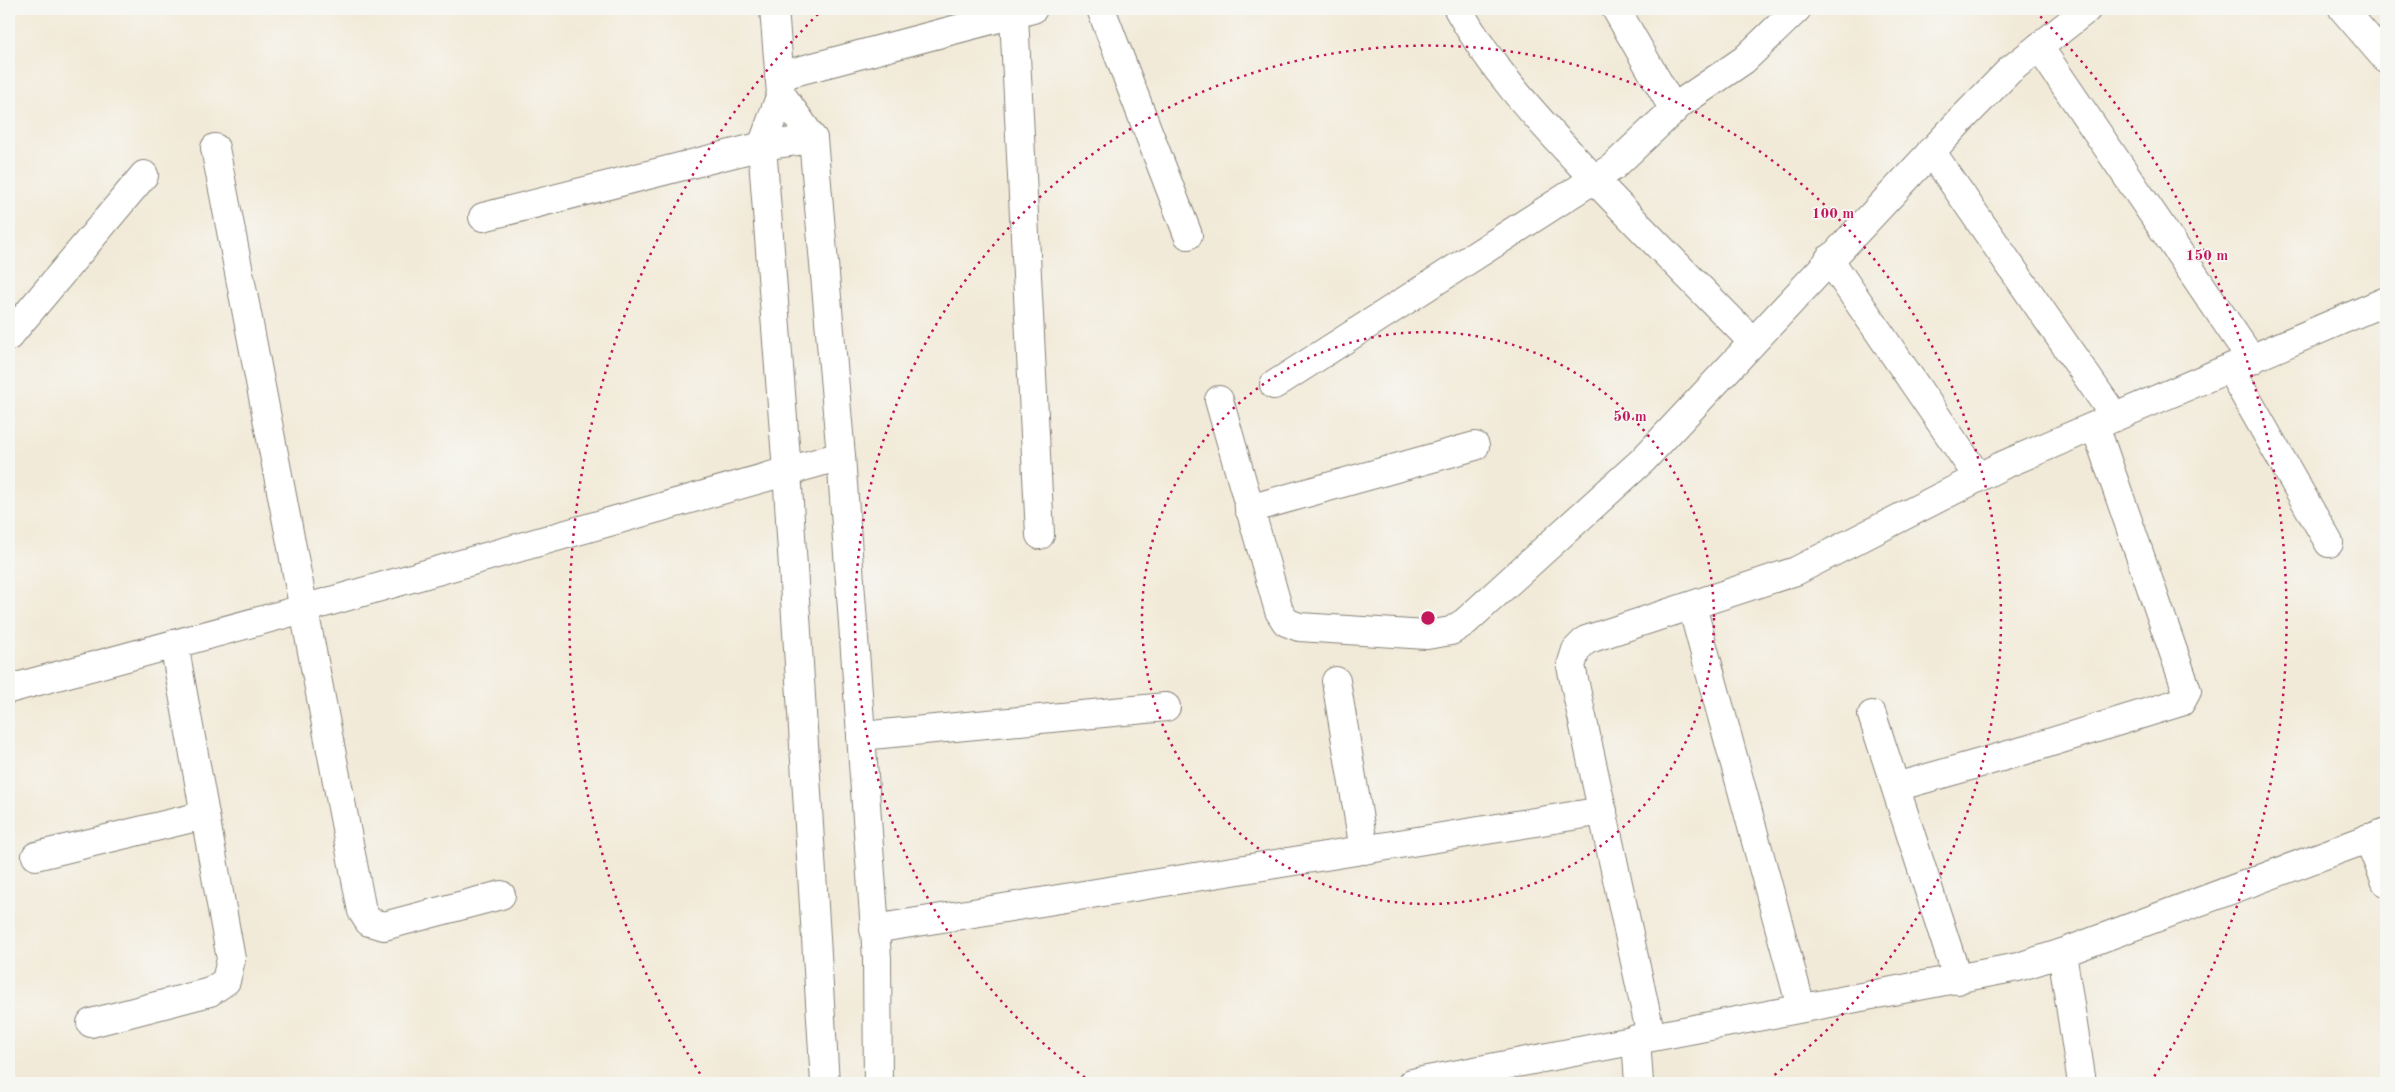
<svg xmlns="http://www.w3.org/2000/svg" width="2395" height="1092" viewBox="0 0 2395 1092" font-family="'Old Standard TT',serif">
<rect width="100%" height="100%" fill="#f6f6f2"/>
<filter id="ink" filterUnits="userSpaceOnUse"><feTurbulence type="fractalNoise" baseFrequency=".02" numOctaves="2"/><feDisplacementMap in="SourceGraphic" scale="10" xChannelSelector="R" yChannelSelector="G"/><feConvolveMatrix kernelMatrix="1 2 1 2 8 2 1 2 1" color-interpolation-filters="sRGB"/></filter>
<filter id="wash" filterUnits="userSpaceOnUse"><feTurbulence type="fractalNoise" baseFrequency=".0096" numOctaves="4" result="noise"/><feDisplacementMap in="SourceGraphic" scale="20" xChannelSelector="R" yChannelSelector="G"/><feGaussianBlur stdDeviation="1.12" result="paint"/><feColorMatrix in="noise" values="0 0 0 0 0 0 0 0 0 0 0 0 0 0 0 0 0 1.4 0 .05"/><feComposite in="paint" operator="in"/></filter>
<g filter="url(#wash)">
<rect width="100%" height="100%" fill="#f2ead8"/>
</g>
<g filter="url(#ink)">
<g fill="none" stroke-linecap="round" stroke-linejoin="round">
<g stroke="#87837a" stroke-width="30">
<g id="minor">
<polyline points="1101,9 1188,235"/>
<path d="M1458,9C1494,74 1543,124 1593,178C1645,233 1699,287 1752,341"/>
<polyline points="1616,9 1674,110"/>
<polyline points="2343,9 2386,59"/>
<polyline points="1014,16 1040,535"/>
<polyline points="2039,47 2252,360"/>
<polyline points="779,76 1033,9"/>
<polyline points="215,148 362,911 369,922 384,926 501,895"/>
<polyline points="1931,151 2115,417"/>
<polyline points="483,217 762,146 813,139"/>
<polyline points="1829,259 1978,477"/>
<polyline points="9,336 144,175"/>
<polyline points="2230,369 2329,543"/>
<polyline points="1274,385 1613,167 1681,103 1744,60 1797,9"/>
<polyline points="1219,400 1279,611 1286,622 1299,627 1427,635 1451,631 1465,622 1643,460 1960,121 2010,70 2087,9"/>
<polyline points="1249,509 1475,446"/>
<polyline points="1692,606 1801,1007"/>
<polyline points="1336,681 1364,850"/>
<polyline points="9,689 303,609 841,456"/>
<polyline points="1872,715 1958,980"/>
<polyline points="861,736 1166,707"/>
<polyline points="1896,787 2026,750 2181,702 2187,691 2095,426"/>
<polyline points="2368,838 2386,882"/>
<polyline points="36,856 205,815"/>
<polyline points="874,929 1603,811"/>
<polyline points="2062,953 2082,1083"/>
<polyline points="91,1023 210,992 226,981 231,959 174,644"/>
<polyline points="1651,1036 1571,666 1576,650 1586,640 1796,571 2001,466 2386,301"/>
<polyline points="1636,1039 1639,1083"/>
<polyline points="1412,1083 2018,967 2062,953 2386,832"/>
</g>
</g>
<g stroke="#87837a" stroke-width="30">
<g id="tertiary">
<polyline points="774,9 781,94 813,139 841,456 877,958 878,1083"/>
<polyline points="781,94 762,146 787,471 825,1083"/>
</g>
</g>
<use href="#minor" stroke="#fff" stroke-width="28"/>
<use href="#tertiary" stroke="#fff" stroke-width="28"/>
</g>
</g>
<g fill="none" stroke="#c2185b" stroke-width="2.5" stroke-dasharray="2.5 5">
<circle cx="1428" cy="618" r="286"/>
<path d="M1091 1082A573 573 0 1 1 1765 1082"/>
<path d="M704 1080A859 859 0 0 1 821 11M2035 11A859 859 0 0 1 2152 1080"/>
</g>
<circle cx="1428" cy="618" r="8" fill="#c2185b" stroke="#f6f6f2" stroke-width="2.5"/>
<g font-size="15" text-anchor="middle" font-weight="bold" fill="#c2185b" stroke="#f6f6f2" stroke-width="4" stroke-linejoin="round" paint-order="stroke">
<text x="1833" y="218">100 m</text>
<text x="2207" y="260">150 m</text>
<text x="1630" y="421">50 m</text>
</g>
<rect width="2395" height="1092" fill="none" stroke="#f6f6f2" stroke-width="30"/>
</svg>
